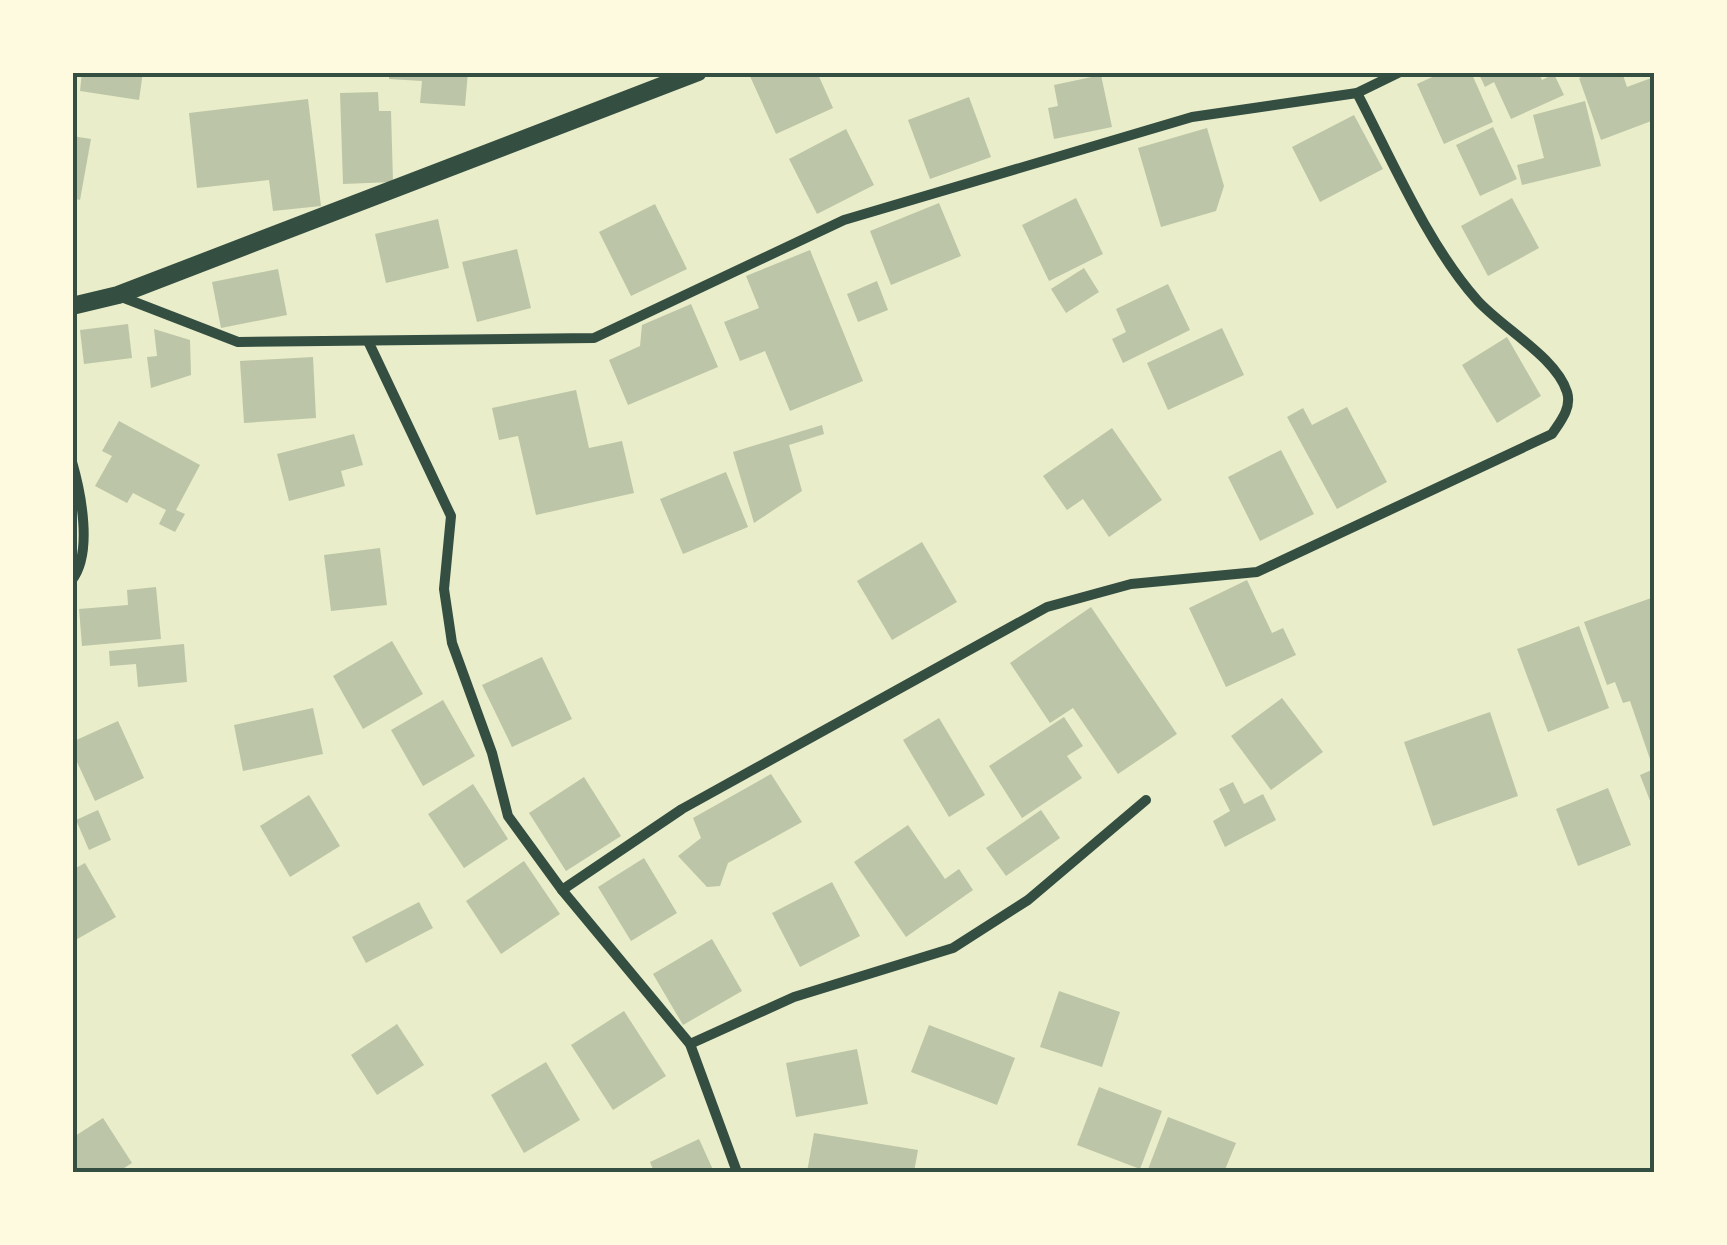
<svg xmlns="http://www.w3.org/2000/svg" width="1727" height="1245" viewBox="0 0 1727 1245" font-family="'Roboto Condensed',sans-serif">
<rect width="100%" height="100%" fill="#e9edc9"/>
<g fill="#bcc5a7">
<polygon points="82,72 143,72 139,100 80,91"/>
<polygon points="389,72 468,72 465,106 420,103 422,81 389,79"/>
<polygon points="752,72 817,72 833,108 776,134 749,74"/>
<polygon points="1443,72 1471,72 1493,122 1444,144 1417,84"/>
<polygon points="1478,72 1538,72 1542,80 1554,74 1564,95 1511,119 1494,82 1485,87"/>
<polygon points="1595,72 1622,72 1627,87 1654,77 1654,120 1601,140 1579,78"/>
<polygon points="1101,75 1112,127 1054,139 1048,108 1058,106 1054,85"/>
<polygon points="378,92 379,111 391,111 393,182 343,184 340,93"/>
<polygon points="969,97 991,157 930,179 908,120"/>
<polygon points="308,99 321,206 273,211 269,180 197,188 189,113"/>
<polygon points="1585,101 1601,166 1522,185 1517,165 1544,158 1533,115"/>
<polygon points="1354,115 1383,169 1320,202 1292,147"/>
<polygon points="1493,127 1517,179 1480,196 1456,145"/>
<polygon points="1207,128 1224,186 1216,211 1161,227 1138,148"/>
<polygon points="846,129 874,185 817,214 789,159"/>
<polygon points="72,136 91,139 80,200 72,198"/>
<polygon points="1076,198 1103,254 1049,281 1022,225"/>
<polygon points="1512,198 1539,248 1488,276 1461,226"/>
<polygon points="939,203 961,256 891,285 870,231"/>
<polygon points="655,204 687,269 631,296 599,232"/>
<polygon points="438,219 449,268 386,283 375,234"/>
<polygon points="517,249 531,308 477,322 462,262"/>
<polygon points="810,250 863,381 790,411 765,351 740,361 724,322 759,308 746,276"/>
<polygon points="1084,268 1099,292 1066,313 1051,289"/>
<polygon points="278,269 287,315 221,328 212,282"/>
<polygon points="877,281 888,310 858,322 847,294"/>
<polygon points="1168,284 1190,330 1123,363 1112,339 1126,332 1116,309"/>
<polygon points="691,304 718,367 628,405 609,360 640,346 642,325"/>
<polygon points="128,324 132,358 84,364 80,330"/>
<polygon points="1222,328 1244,375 1168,410 1147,363"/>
<polygon points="154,329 190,340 191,375 151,388 147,357 157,356"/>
<polygon points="1507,337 1541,396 1497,423 1462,365"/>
<polygon points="313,357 316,418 244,423 240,361"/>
<polygon points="576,390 589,448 622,441 634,493 536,515 518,436 499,440 492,408"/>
<polygon points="1347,407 1387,482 1337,509 1287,417 1303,408 1312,425"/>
<polygon points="119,421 200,465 176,510 185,514 175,532 159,524 166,510 133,493 127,503 95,486 112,456 102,451"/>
<polygon points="822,425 824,434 789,445 802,491 754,523 733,452"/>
<polygon points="1112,428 1162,500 1109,537 1083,499 1067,510 1043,476"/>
<polygon points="354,434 363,465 341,471 345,486 289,501 277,454"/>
<polygon points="1281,450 1314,514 1260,541 1228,477"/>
<polygon points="726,472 748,527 683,554 660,499"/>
<polygon points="922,542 957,602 892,640 857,581"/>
<polygon points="380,548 387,605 331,611 324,555"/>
<polygon points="1247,580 1272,633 1283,628 1296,655 1226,687 1189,608"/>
<polygon points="156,587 161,639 82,646 79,609 128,605 127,590"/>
<polygon points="1654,597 1654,760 1651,762 1630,701 1623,703 1615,682 1607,685 1584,622"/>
<polygon points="1091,607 1177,734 1118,774 1073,708 1050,723 1010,663"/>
<polygon points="1579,626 1609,708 1548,732 1517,649"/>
<polygon points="392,641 423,694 363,729 333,676"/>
<polygon points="184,644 187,682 138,687 136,664 110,666 109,651"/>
<polygon points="542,657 572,719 512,747 482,685"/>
<polygon points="1282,698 1323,752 1271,790 1231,736"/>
<polygon points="443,700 475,756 423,786 391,730"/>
<polygon points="313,708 323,754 243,771 234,725"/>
<polygon points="1490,712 1518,796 1433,826 1404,742"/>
<polygon points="1064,717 1083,746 1067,756 1082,778 1022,818 989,766"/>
<polygon points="939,718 985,795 949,817 903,740"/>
<polygon points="118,721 144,778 95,801 72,751 72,742"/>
<polygon points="1654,769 1654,811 1640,775"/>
<polygon points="771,774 802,822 728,863 720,886 707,887 678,856 701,838 693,818"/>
<polygon points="584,777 621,836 566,871 529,813"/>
<polygon points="1233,782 1244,804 1263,794 1276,820 1225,847 1213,821 1230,811 1219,789"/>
<polygon points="473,784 508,839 464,868 428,814"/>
<polygon points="1608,788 1631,845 1578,866 1556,809"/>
<polygon points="309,795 340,846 290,877 260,826"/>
<polygon points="98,810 111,840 89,850 76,820"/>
<polygon points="1041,810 1060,838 1006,876 986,848"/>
<polygon points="908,825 945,879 959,869 973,890 906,937 854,862"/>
<polygon points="644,858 677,913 631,941 598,887"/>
<polygon points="524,861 560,914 501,954 466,901"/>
<polygon points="85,863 116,917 72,942 72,870"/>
<polygon points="832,882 860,936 800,967 772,913"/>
<polygon points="419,902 433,928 366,963 352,937"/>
<polygon points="712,939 742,991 683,1025 653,974"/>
<polygon points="1059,991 1120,1012 1102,1067 1040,1047"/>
<polygon points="624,1011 666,1076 613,1110 571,1045"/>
<polygon points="397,1024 424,1065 377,1095 351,1055"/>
<polygon points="929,1025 1015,1058 997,1105 911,1072"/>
<polygon points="857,1049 868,1104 796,1117 786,1063"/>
<polygon points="546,1062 580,1120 524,1153 491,1095"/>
<polygon points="1099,1087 1162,1111 1140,1169 1077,1145"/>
<polygon points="1168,1117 1236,1143 1224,1172 1147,1172"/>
<polygon points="103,1118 132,1163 118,1172 72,1172 72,1138"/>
<polygon points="814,1133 918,1150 914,1172 807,1172"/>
<polygon points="699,1139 714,1172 654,1172 650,1162"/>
</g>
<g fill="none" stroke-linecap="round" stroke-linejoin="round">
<g stroke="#344e41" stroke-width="10">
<polyline points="119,296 238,342 594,338 844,220 1192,117 1357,93 1400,72"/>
<polyline points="368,341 451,516 444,589 452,643 492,753 508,816 562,890 690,1044 737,1172"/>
<path d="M72,462C81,493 93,553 72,580"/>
<path d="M562,890L682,809L1047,607L1131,584L1257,572L1552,434C1560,422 1572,408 1567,392C1556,357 1502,328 1477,300C1428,245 1391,158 1357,93"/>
<polyline points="690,1044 794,997 953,948 1028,900 1146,800"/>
</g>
<polyline stroke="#344e41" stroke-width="18" points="72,306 118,295 698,72"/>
</g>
<rect width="1727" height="1245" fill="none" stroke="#fefae0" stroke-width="150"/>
<rect x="75" y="75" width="1577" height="1095" fill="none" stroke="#344e41" stroke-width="4"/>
</svg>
